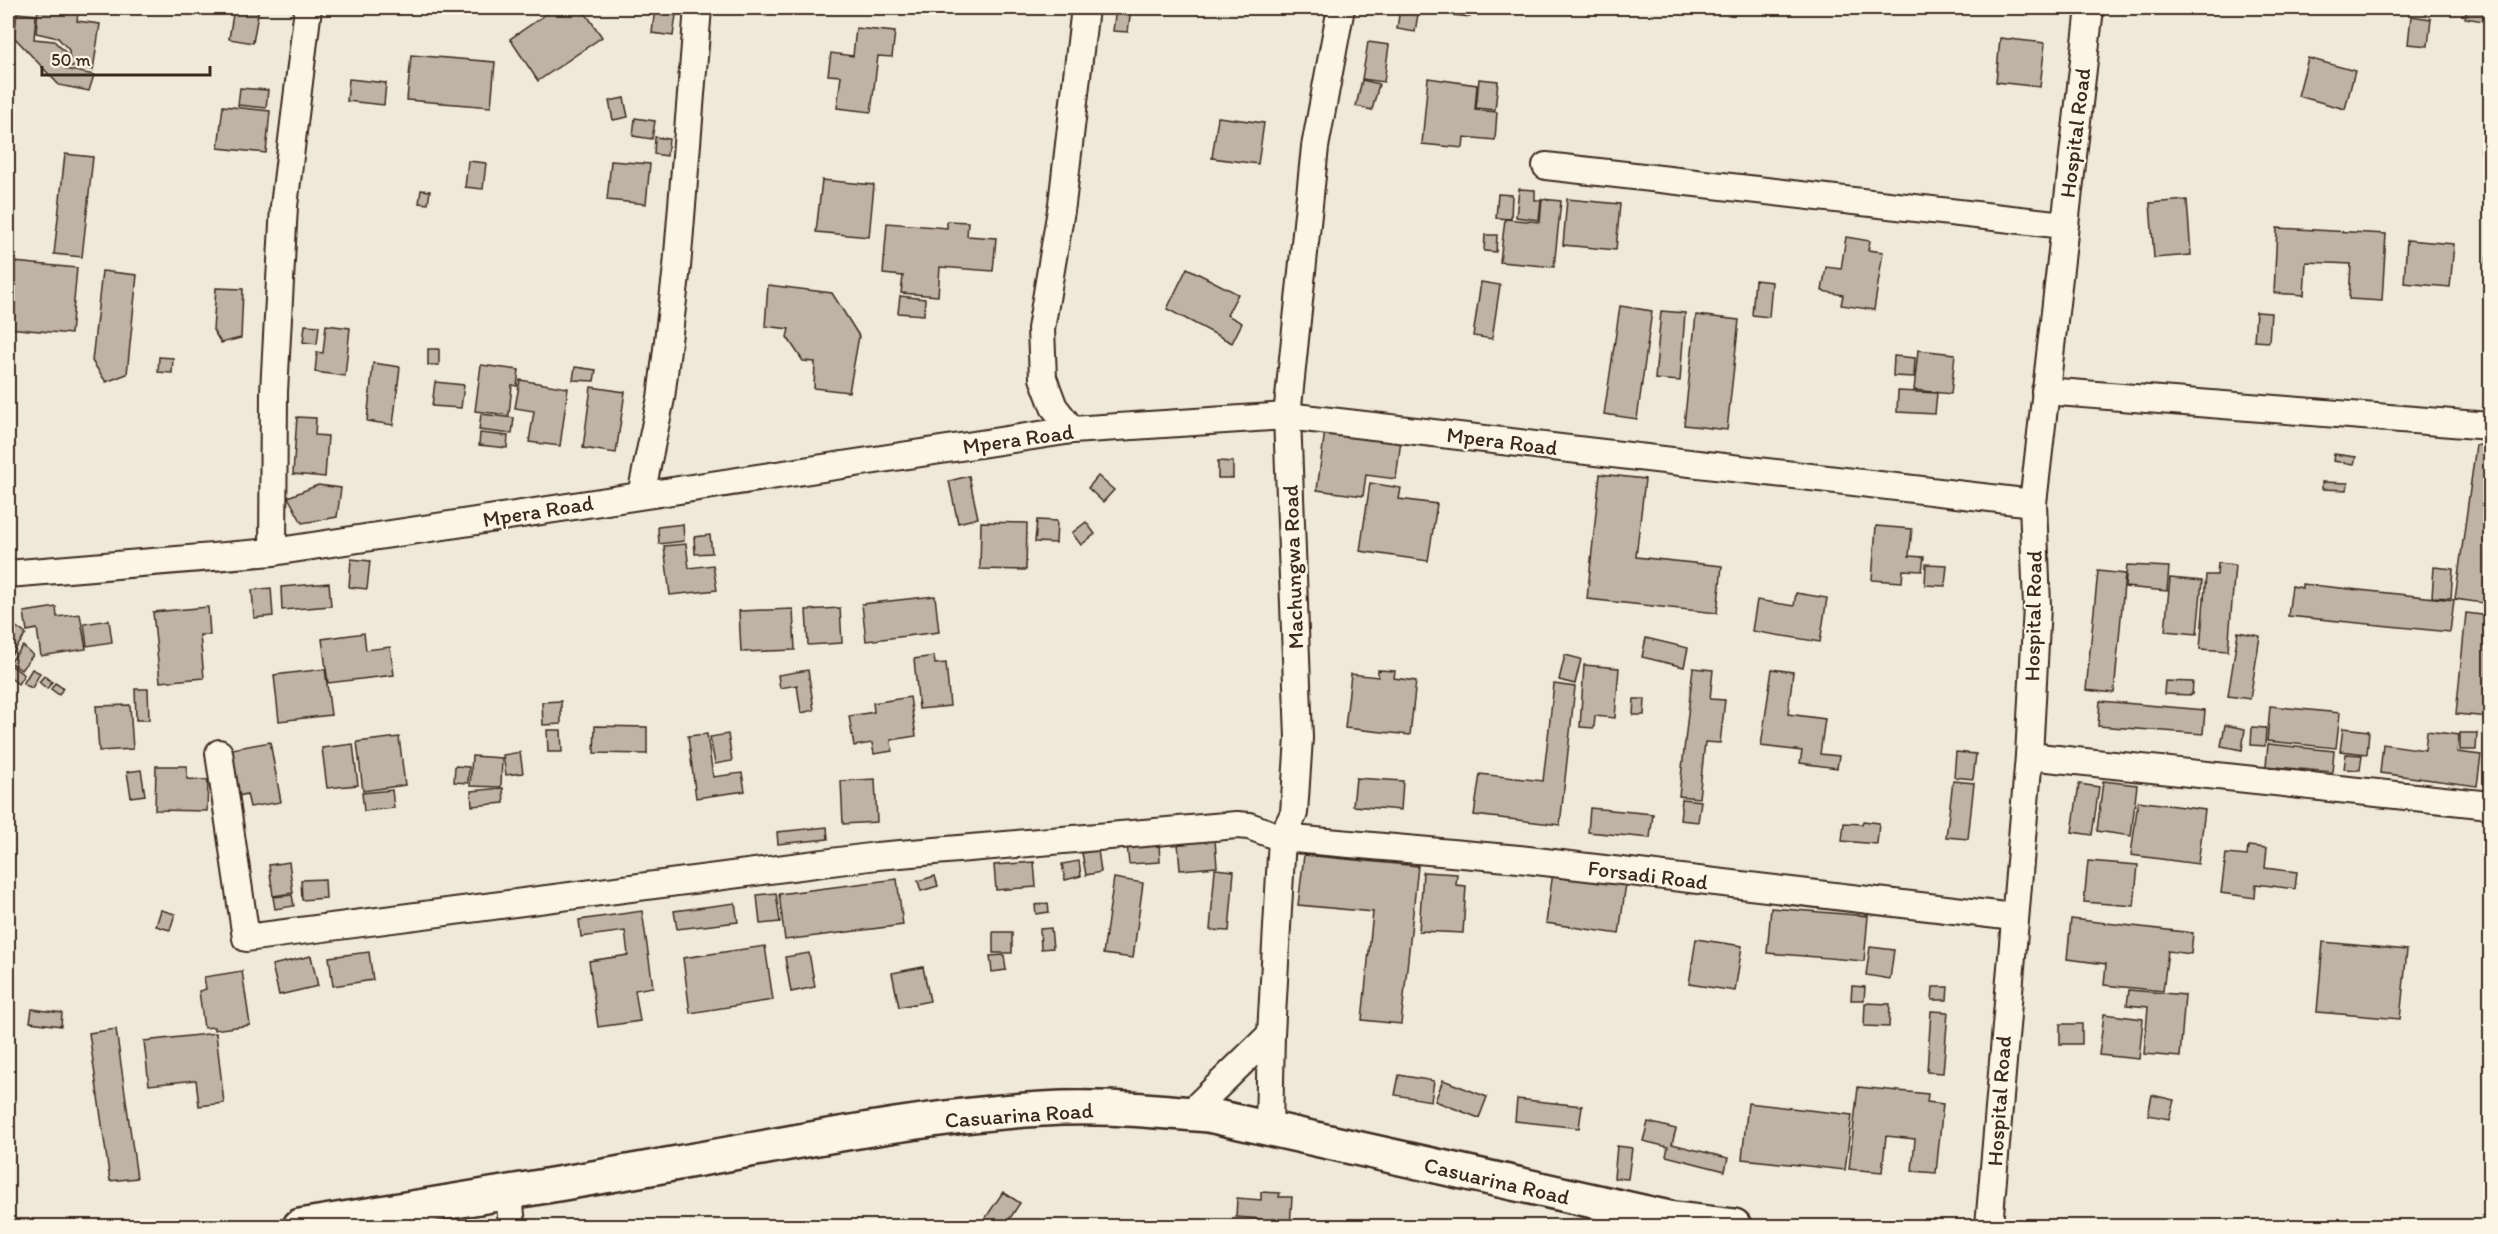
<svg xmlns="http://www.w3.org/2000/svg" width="2498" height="1234" viewBox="0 0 2498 1234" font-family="Itim,sans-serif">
<rect width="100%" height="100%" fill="#f0e9d9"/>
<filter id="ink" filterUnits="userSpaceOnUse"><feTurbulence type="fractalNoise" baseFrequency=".0167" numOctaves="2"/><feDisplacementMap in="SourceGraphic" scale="12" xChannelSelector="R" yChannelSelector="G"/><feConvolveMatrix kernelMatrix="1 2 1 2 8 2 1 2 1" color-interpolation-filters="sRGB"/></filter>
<g filter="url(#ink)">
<g fill="#beb3a4" stroke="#3b2a1e" stroke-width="1.5">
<polygon points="38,8 78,13 77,21 100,24 93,70 70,66 69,50 58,38 36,33"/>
<polygon points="234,8 259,8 253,43 229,39"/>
<polygon points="555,8 582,8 602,37 538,81 510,39"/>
<polygon points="655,8 677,8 673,36 652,33"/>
<polygon points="1116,8 1131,8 1128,32 1113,31"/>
<polygon points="1400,8 1419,8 1415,32 1397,29"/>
<polygon points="1446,8 1472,8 1470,17 1445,14"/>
<polygon points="2467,8 2485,8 2483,21 2465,18"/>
<polygon points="17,13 36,15 34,39 54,41 67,54 66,69 94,75 89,91 59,85 14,37"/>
<polygon points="2411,16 2431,19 2428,46 2408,44"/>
<polygon points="856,28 895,32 892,57 878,56 871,112 837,108 841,76 828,75 831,53 853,56"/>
<polygon points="2000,38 2045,43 2040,87 1996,82"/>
<polygon points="1368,42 1389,45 1384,82 1362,79"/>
<polygon points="411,55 495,62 491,107 407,100"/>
<polygon points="2308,58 2355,71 2345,109 2298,96"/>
<polygon points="1428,78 1477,85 1475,110 1497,112 1495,140 1464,137 1463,148 1422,144"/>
<polygon points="349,79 386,83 384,105 347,101"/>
<polygon points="1479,79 1498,81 1495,110 1476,108"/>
<polygon points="1362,80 1379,84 1372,110 1356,106"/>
<polygon points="240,88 268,90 266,108 238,105"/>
<polygon points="624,98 628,117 613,120 609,101"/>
<polygon points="223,106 270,111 266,153 218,148"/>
<polygon points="1218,117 1264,123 1258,164 1212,158"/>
<polygon points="635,118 655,121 652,139 633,136"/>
<polygon points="655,137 669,139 667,156 654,154"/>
<polygon points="2482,140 2490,140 2490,153 2481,152"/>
<polygon points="65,154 93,157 82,257 54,254"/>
<polygon points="468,161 486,163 483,189 465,187"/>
<polygon points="611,161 650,164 646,204 607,200"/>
<polygon points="822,180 874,185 869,237 816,232"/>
<polygon points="1519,189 1535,190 1535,200 1541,200 1539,220 1516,217"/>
<polygon points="421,190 430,191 428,204 419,203"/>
<polygon points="1498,194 1512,195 1511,219 1496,218"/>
<polygon points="1542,199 1561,201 1554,267 1500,262 1505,219 1540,222"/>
<polygon points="1567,199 1620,204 1616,250 1563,245"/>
<polygon points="2187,200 2191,255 2154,258 2150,203"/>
<polygon points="947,221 968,222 967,236 996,238 993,271 940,267 938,296 901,293 903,276 883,274 887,223 947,228"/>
<polygon points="2277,228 2386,234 2382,301 2349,299 2351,264 2306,262 2304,295 2274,293"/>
<polygon points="1485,235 1497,235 1496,252 1484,251"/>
<polygon points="1846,237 1870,241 1868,250 1883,252 1874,310 1841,305 1843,295 1822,291 1826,267 1841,269"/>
<polygon points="2407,240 2454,244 2450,287 2404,283"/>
<polygon points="2487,257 2490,257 2490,287 2485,286"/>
<polygon points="14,262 77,268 71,334 8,328"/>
<polygon points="1187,268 1238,294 1227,315 1242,323 1232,343 1167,309"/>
<polygon points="102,271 137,275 127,374 106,382 92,361"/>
<polygon points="1755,280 1772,282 1769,317 1752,315"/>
<polygon points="1481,282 1500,285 1492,339 1473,336"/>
<polygon points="768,285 832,293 859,336 849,392 814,388 815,362 803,361 787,337 789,329 765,326"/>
<polygon points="216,288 243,289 241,338 221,343 213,330"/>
<polygon points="900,296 925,299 924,315 898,313"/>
<polygon points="1620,306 1652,311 1637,419 1604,414"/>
<polygon points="1661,311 1685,313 1680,381 1655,379"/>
<polygon points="2256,312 2271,313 2269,342 2254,341"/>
<polygon points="1696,315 1739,320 1727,430 1684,425"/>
<polygon points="305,325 319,326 317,344 303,342"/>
<polygon points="326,325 350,328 345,376 315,372 317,352 323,353"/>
<rect x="428" y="349" width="11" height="16"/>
<polygon points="1918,350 1955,354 1951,394 1914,390"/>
<polygon points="1894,356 1915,358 1914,377 1893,376"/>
<polygon points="159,357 173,358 172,373 158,372"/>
<polygon points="373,363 400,367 393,425 367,421"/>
<polygon points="481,365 519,370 517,386 512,385 509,415 475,411"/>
<polygon points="575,367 596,370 594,381 573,380"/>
<polygon points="520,380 568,388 560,446 529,442 534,411 515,408"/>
<polygon points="435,382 464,385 461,408 432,406"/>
<polygon points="591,387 625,392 616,453 583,448"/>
<polygon points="1898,391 1937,393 1935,414 1897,412"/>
<polygon points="481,414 514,418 512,434 479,430"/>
<polygon points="297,417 316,418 315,435 328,436 325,477 293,474"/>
<polygon points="1325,430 1401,440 1396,479 1366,475 1363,496 1317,490"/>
<polygon points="480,433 508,436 507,448 479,445"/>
<polygon points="2476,445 2490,446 2490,604 2455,599"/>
<polygon points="2334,454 2356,457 2354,464 2333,461"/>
<polygon points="1218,461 1233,462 1233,478 1218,478"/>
<polygon points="1600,474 1645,479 1636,557 1722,566 1717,613 1587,599"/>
<polygon points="969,476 978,518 958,523 949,481"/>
<polygon points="1098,476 1114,490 1103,502 1088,488"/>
<polygon points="2322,482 2348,483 2347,490 2322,489"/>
<polygon points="1370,483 1401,488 1399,499 1437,504 1428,561 1360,551"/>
<polygon points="318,485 341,488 337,517 302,523 288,497"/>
<polygon points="1037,520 1057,521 1056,543 1035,542"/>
<polygon points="981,522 1027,523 1026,570 980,569"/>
<polygon points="1086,522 1095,534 1081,545 1072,533"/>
<polygon points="683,524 684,541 659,544 658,527"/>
<polygon points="1876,526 1912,529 1909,556 1924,557 1922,571 1903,570 1902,582 1872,580"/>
<polygon points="710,535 712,553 695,554 694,537"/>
<polygon points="686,544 689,568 713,565 717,590 670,595 664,546"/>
<polygon points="351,559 370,561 367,589 349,587"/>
<polygon points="2218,563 2235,565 2228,651 2200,649 2206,575 2217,575"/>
<polygon points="1926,564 1947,565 1945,586 1925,585"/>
<polygon points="2127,565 2169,567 2167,591 2125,587"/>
<polygon points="2434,567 2453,569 2451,598 2432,597"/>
<polygon points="2098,571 2125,574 2114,693 2086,690"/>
<polygon points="2170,578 2202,581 2197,634 2165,631"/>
<polygon points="329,583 331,606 282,610 281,587"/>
<polygon points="2302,584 2454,600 2450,632 2288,616 2292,586 2302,588"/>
<polygon points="271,588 273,616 254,618 252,590"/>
<polygon points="1796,593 1827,598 1820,642 1752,631 1757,600 1794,606"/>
<polygon points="935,596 939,632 866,641 862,604"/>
<polygon points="56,607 57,617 80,614 86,649 41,656 37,629 27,631 24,612"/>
<polygon points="208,607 210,635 200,635 204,678 160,682 153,612"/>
<polygon points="840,608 842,643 808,645 806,610"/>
<polygon points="793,609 795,650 741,652 739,611"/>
<polygon points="2466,613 2490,616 2490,717 2456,714"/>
<polygon points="109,620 112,642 87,646 84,624"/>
<polygon points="8,621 26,634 12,654 8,650"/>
<polygon points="2238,632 2260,636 2250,699 2228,696"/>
<polygon points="364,633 366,650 390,647 394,675 328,683 322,639"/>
<polygon points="1646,638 1688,648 1684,667 1642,657"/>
<polygon points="23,646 33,655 21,670 10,662"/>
<polygon points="1565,655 1581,659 1575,684 1559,680"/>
<polygon points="934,656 935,664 946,663 950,706 919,709 914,659"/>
<polygon points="8,663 24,675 18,684 8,676"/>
<polygon points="1584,665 1619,668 1615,718 1595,716 1594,728 1580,727"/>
<polygon points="1693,668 1713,670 1710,699 1725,700 1720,743 1705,742 1699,798 1679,796"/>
<polygon points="32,669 40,673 32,688 23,684"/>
<polygon points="325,669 331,715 279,721 274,675"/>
<polygon points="1772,669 1793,672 1788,714 1825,719 1820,754 1839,756 1837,768 1800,763 1802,751 1761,746"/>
<polygon points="808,670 814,710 801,713 797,685 780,688 778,675"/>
<polygon points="1378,670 1395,671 1394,678 1416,681 1410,735 1345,728 1351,674 1378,677"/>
<polygon points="44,676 52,682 47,689 39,682"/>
<polygon points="2165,681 2193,682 2192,695 2164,694"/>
<polygon points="55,683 63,688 59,695 51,689"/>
<polygon points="1554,684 1575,687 1560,825 1474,815 1480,774 1543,781"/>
<polygon points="135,689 148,689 149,720 136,720"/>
<polygon points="910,697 916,736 891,740 892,751 874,754 872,743 854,746 849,716 874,712 873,703"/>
<polygon points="1634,699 1645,699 1644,715 1633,715"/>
<polygon points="561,701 561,724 543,725 542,702"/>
<polygon points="2100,701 2205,710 2203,734 2098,726"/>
<polygon points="130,705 133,749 99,751 96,706"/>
<polygon points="2270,706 2340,713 2336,748 2267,741"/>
<polygon points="2225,725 2245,729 2242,750 2221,746"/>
<polygon points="595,726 647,727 647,754 594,753"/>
<polygon points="2252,727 2266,728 2265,746 2251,745"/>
<polygon points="2343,728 2369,731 2367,754 2340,751"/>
<polygon points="547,730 561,730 562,752 548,752"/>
<polygon points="2427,731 2459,735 2457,752 2481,755 2477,786 2380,773 2383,744 2425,750"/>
<polygon points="2460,733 2477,733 2476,750 2460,750"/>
<polygon points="707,734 713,777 742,773 745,791 696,798 688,736"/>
<polygon points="728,734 732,761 715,764 710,737"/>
<polygon points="399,737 405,785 363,791 357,742"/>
<polygon points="270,742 281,802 250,807 247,794 234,797 227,750"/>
<polygon points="353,744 358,785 327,788 322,748"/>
<polygon points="2268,744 2334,751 2332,772 2266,766"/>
<polygon points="520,752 523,773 506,775 503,755"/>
<polygon points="1956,752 1976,754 1973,779 1954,777"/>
<polygon points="2346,754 2362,755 2360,770 2344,769"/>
<polygon points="472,756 502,758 501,787 470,786"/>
<polygon points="156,766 187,766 187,779 208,780 207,811 155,810"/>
<polygon points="455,766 469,767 468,783 454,782"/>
<polygon points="141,770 145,795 131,797 127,772"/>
<polygon points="1356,778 1403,781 1401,810 1353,806"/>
<polygon points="875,779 877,822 843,824 841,781"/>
<polygon points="1953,781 1974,783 1968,839 1946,837"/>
<polygon points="2103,781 2137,785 2131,836 2097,831"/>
<polygon points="2079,784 2099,787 2092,835 2072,832"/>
<polygon points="503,788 504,803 472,806 471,791"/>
<polygon points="392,790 394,808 364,811 362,793"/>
<polygon points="1682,799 1701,801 1698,822 1680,820"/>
<polygon points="2138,801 2205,810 2198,864 2131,855"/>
<polygon points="1590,808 1653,814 1650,838 1588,832"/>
<polygon points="1863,821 1879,823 1877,844 1842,841 1844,823 1862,824"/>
<polygon points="827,827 828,839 778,844 777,832"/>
<polygon points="1215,840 1217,867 1180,870 1178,843"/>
<polygon points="1159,843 1160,862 1129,864 1127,845"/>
<polygon points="2248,846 2267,848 2265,868 2297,872 2295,889 2256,884 2255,898 2221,893 2226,854 2247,856"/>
<polygon points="1098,850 1101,872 1086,875 1082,853"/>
<polygon points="1304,855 1418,866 1401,1024 1362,1020 1373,912 1298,905"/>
<polygon points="1079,861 1081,876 1065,880 1062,864"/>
<polygon points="2088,861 2138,865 2134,906 2084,902"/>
<polygon points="289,862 293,893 273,896 269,865"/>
<polygon points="1034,862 1036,887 996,890 994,865"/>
<polygon points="1215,869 1234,871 1229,931 1210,930"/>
<polygon points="1423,872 1457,874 1456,885 1466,886 1463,933 1419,931"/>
<polygon points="1553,872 1626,883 1619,934 1546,923"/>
<polygon points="935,876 938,886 921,891 918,881"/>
<polygon points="1114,878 1143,883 1133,958 1103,954"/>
<polygon points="325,879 326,898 302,900 301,880"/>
<polygon points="897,879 903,925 785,940 779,894"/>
<polygon points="776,893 780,922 760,924 757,895"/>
<polygon points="292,895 294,906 275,909 273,897"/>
<polygon points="735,903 738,922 677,929 674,911"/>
<polygon points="1048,903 1049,912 1036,914 1035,905"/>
<polygon points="1771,908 1868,916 1864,961 1767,953"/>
<polygon points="161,910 175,914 170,930 156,926"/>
<polygon points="642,911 653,987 635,990 640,1021 598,1027 589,961 628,955 625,931 581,937 579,920"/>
<polygon points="2071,919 2193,933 2191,954 2168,951 2163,991 2104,985 2106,964 2067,959"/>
<polygon points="1051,928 1053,948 1041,949 1040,929"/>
<rect x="993" y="932" width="19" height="21"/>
<polygon points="1696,939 1742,946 1735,991 1689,984"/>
<polygon points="2323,942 2407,950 2400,1019 2317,1012"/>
<polygon points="765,946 773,1000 690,1013 683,958"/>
<polygon points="1870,947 1894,950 1890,979 1866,975"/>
<polygon points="369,952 373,980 333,986 329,957"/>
<polygon points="809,953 815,987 791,992 785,957"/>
<polygon points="1004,955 1006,970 992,972 990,956"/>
<polygon points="311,956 318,986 279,995 272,965"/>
<polygon points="923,967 930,1001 899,1007 892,973"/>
<polygon points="242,971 250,1025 214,1030 214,1027 204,1028 199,991 206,989 204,977"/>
<polygon points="1852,986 1865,987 1864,1000 1851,1000"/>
<polygon points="1933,987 1948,987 1947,1000 1932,1000"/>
<polygon points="2129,990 2185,995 2180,1057 2144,1054 2148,1007 2127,1005"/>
<polygon points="1865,1003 1890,1004 1889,1027 1864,1026"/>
<polygon points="32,1009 62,1013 61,1026 30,1022"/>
<polygon points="1931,1011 1948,1012 1943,1073 1927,1072"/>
<polygon points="2104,1014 2143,1019 2139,1059 2099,1055"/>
<rect x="2060" y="1024" width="22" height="20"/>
<polygon points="116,1029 137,1178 110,1181 89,1033"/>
<polygon points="216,1033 224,1103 199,1106 196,1080 149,1085 144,1041"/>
<polygon points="1399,1075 1434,1081 1431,1101 1395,1095"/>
<polygon points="1443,1080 1487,1097 1479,1118 1435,1101"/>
<polygon points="1858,1087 1928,1094 1927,1102 1943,1104 1936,1173 1912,1171 1915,1139 1886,1136 1882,1172 1849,1169"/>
<polygon points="2152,1095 2174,1100 2169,1119 2148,1115"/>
<polygon points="1517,1099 1582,1106 1579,1128 1515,1121"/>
<polygon points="1748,1103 1852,1115 1845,1170 1742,1159"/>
<polygon points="1648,1122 1676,1129 1672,1144 1728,1158 1725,1171 1666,1156 1668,1147 1643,1141"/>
<polygon points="1617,1146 1632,1148 1628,1179 1614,1178"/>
<polygon points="1003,1192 1020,1203 1005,1226 980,1226"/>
<polygon points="1261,1192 1280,1193 1279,1197 1292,1197 1290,1226 1259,1226 1260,1219 1236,1217 1237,1198 1261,1200"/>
</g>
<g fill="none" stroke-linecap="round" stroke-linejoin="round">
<g stroke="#3b2a1e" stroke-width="30">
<g id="street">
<polyline points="1546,166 2064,225"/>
<polyline points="2045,391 2490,426"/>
<polyline points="1072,430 1054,407 1043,378 1041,329 1062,204 1085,8"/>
<polyline points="641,495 661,398 677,267 698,8"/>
<polyline points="273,552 274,392 284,206 308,8"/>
<polyline points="8,574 273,552 1072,430 1287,416 2033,503"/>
<polyline points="219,753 246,938 877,856 1237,825 1249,826 1282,838 1519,859 2014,917"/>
<polyline points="2029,756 2490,805"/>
<polyline points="1189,1114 1271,1034"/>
<polyline points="1269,1128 1271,1034 1282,838 1294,813 1299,738 1287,416 1315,147 1341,8"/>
<polyline points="509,1193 512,1226"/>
<polyline points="1989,1226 2029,756 2037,606 2033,503 2090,8"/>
</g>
</g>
<g stroke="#3b2a1e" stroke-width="38">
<path id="secondary" d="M300,1226C426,1206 552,1186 678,1163C798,1142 920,1116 1043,1109C1098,1105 1153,1111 1208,1115L1674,1219L1734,1226"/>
</g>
<use href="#street" stroke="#fcf5e5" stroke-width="26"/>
<use href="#secondary" stroke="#fcf5e5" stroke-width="33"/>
</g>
</g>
<g text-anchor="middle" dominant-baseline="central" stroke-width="4.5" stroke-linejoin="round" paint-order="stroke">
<g font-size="22" fill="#3b2a1e" stroke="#fcf5e5">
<text transform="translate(2075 133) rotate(-83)">Hospital Road</text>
<text transform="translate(1018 439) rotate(-8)">Mpera Road</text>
<text transform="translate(1502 441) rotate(7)">Mpera Road</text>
<text transform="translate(538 511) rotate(-9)">Mpera Road</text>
<text transform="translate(1293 567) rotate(-92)">Machungwa Road</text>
<text transform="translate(2033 616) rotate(-89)">Hospital Road</text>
<text transform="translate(1648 875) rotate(7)">Forsadi Road</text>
<text transform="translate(1999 1101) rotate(-86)">Hospital Road</text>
<text transform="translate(1019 1115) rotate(-4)">Casuarina Road</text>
<text transform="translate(1497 1181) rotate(13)">Casuarina Road</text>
</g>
</g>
<rect width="2498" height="1234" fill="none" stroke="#fcf5e5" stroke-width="30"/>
<rect x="15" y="15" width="2468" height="1204" fill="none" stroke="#3b2a1e" stroke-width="2" filter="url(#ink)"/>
<path d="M42 66v9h168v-9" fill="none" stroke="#3b2a1e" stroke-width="3"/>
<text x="51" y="66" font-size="18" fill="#3b2a1e" stroke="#fcf5e5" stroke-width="4.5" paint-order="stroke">50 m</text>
</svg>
